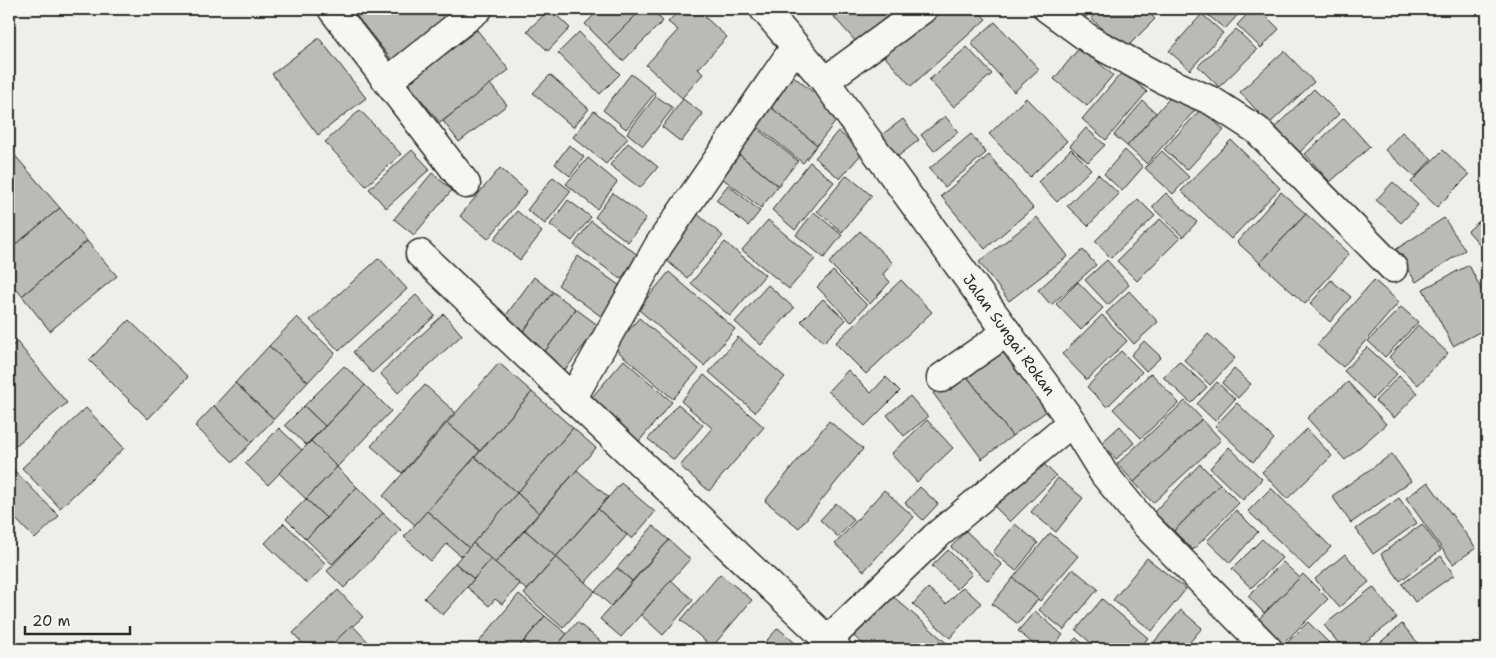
<svg xmlns="http://www.w3.org/2000/svg" width="1496" height="658" viewBox="0 0 1496 658" font-family="'Shantell Sans',sans-serif">
<rect width="100%" height="100%" fill="#eeeeea"/>
<filter id="ink" filterUnits="userSpaceOnUse"><feTurbulence type="fractalNoise" baseFrequency=".02" numOctaves="2"/><feDisplacementMap in="SourceGraphic" scale="10" xChannelSelector="R" yChannelSelector="G"/><feConvolveMatrix kernelMatrix="1 2 1 2 8 2 1 2 1" color-interpolation-filters="sRGB"/></filter>
<g filter="url(#ink)">
<g fill="#babab7" stroke="#2b2b2b">
<polygon points="351,9 437,9 449,24 395,64"/>
<polygon points="550,9 570,28 548,51 527,31"/>
<polygon points="600,9 642,9 606,45 585,24"/>
<polygon points="642,9 651,9 663,21 623,61 606,45"/>
<polygon points="680,9 696,9 727,37 698,69 703,74 682,98 646,65 678,30 668,22"/>
<polygon points="827,9 895,9 857,43"/>
<polygon points="936,9 976,9 986,19 911,86 884,56"/>
<polygon points="1066,9 1092,9 1082,22"/>
<polygon points="1100,9 1145,9 1155,19 1124,50 1091,18"/>
<polygon points="1205,9 1243,9 1225,29 1203,11"/>
<polygon points="1252,9 1259,9 1279,29 1261,48 1237,25"/>
<polygon points="1202,14 1223,33 1190,70 1169,51"/>
<polygon points="995,22 1039,69 1014,92 971,43"/>
<polygon points="1236,29 1257,50 1219,87 1198,66"/>
<polygon points="477,30 509,70 440,123 408,83"/>
<polygon points="579,32 620,74 600,94 558,53"/>
<polygon points="319,38 366,98 318,135 272,74"/>
<polygon points="967,47 992,74 954,107 929,80"/>
<polygon points="1080,47 1113,75 1087,106 1054,79"/>
<polygon points="1284,51 1314,82 1269,124 1240,92"/>
<polygon points="1123,71 1147,92 1106,140 1082,119"/>
<polygon points="631,74 655,93 626,129 603,110"/>
<polygon points="550,75 589,109 573,127 533,93"/>
<polygon points="792,75 841,115 817,145 768,105"/>
<polygon points="490,84 507,105 459,142 443,121"/>
<polygon points="1314,89 1339,114 1297,155 1272,130"/>
<polygon points="1176,91 1196,109 1147,164 1127,146"/>
<polygon points="656,96 673,108 643,146 627,133"/>
<polygon points="1026,98 1067,141 1030,177 989,134"/>
<polygon points="683,99 703,114 681,142 662,127"/>
<polygon points="1143,101 1156,113 1127,146 1114,135"/>
<polygon points="768,105 817,145 803,163 753,123"/>
<polygon points="1201,109 1224,130 1187,170 1164,149"/>
<polygon points="360,110 401,154 366,186 325,142"/>
<polygon points="594,111 628,138 606,164 573,137"/>
<polygon points="945,116 958,132 934,151 921,135"/>
<polygon points="1344,118 1370,147 1330,182 1305,154"/>
<polygon points="903,119 919,140 897,157 880,136"/>
<polygon points="756,128 798,161 778,186 736,152"/>
<polygon points="1086,128 1105,145 1088,162 1070,146"/>
<polygon points="838,131 863,152 840,179 815,158"/>
<polygon points="1402,132 1432,159 1415,177 1385,150"/>
<polygon points="971,134 986,153 945,187 929,169"/>
<polygon points="1231,140 1280,188 1231,239 1181,191"/>
<polygon points="628,143 658,167 640,188 610,165"/>
<polygon points="569,145 584,157 570,176 555,164"/>
<polygon points="1071,149 1091,169 1057,202 1038,182"/>
<polygon points="412,150 430,169 386,208 369,189"/>
<polygon points="1125,150 1143,167 1122,191 1104,174"/>
<polygon points="1443,150 1469,175 1437,207 1411,182"/>
<polygon points="1162,151 1189,177 1173,194 1145,168"/>
<polygon points="12,152 60,208 9,250 9,155"/>
<polygon points="736,152 778,186 761,208 718,175"/>
<polygon points="989,155 1033,208 985,249 941,196"/>
<polygon points="588,158 617,182 597,209 566,184"/>
<polygon points="810,162 834,182 795,230 772,210"/>
<polygon points="500,168 527,191 488,239 460,216"/>
<polygon points="432,173 452,190 414,235 394,219"/>
<polygon points="1098,174 1119,194 1088,226 1067,206"/>
<polygon points="847,175 872,196 842,232 817,211"/>
<polygon points="553,177 571,191 545,224 527,210"/>
<polygon points="1393,182 1418,205 1401,223 1376,200"/>
<polygon points="728,185 760,211 748,226 716,200"/>
<polygon points="1281,192 1306,214 1260,263 1237,242"/>
<polygon points="613,193 646,218 628,242 595,217"/>
<polygon points="1166,193 1197,222 1183,237 1152,207"/>
<polygon points="1138,199 1155,216 1111,258 1095,241"/>
<polygon points="568,200 591,217 572,241 550,225"/>
<polygon points="60,208 87,241 22,296 9,281 9,250"/>
<polygon points="517,211 542,232 520,260 494,239"/>
<polygon points="695,212 723,236 687,278 658,253"/>
<polygon points="814,212 842,235 824,258 796,235"/>
<polygon points="1306,214 1349,254 1305,304 1260,263"/>
<polygon points="1487,214 1487,253 1468,231"/>
<polygon points="1037,217 1068,256 1009,301 979,262"/>
<polygon points="1444,218 1465,250 1416,282 1395,250"/>
<polygon points="1160,219 1180,238 1137,281 1117,261"/>
<polygon points="768,220 815,259 789,289 742,250"/>
<polygon points="591,221 638,255 621,279 574,245"/>
<polygon points="860,231 893,263 883,274 890,282 870,304 829,263"/>
<polygon points="87,241 117,276 50,331 22,296"/>
<polygon points="725,242 765,275 730,316 691,283"/>
<polygon points="1083,250 1096,265 1051,305 1038,290"/>
<polygon points="578,256 623,288 602,317 558,285"/>
<polygon points="379,258 407,289 339,351 310,320"/>
<polygon points="1107,260 1129,285 1108,305 1085,280"/>
<polygon points="1469,265 1487,301 1487,328 1453,346 1423,289"/>
<polygon points="833,271 867,305 851,322 817,287"/>
<polygon points="669,272 735,329 704,366 638,309"/>
<polygon points="534,277 553,292 520,336 501,322"/>
<polygon points="901,280 932,312 866,374 835,343"/>
<polygon points="1331,280 1351,297 1330,322 1310,304"/>
<polygon points="1374,280 1399,302 1343,367 1317,345"/>
<polygon points="1078,282 1103,308 1081,330 1056,304"/>
<polygon points="768,285 794,308 761,345 735,322"/>
<polygon points="1129,291 1158,322 1134,344 1106,313"/>
<polygon points="553,292 576,309 543,354 520,336"/>
<polygon points="416,295 435,316 372,373 353,352"/>
<polygon points="823,299 846,320 824,342 801,321"/>
<polygon points="1401,307 1418,322 1385,357 1368,341"/>
<polygon points="576,309 599,326 565,370 543,354"/>
<polygon points="444,314 462,335 398,393 380,373"/>
<polygon points="1102,315 1127,341 1087,380 1062,354"/>
<polygon points="297,317 335,353 308,382 269,346"/>
<polygon points="639,318 699,369 673,399 614,348"/>
<polygon points="129,320 188,377 148,419 89,360"/>
<polygon points="1418,325 1448,353 1418,385 1389,357"/>
<polygon points="1208,334 1235,358 1210,385 1184,360"/>
<polygon points="738,337 785,377 755,412 709,372"/>
<polygon points="1144,341 1161,357 1146,371 1131,355"/>
<polygon points="17,342 67,403 9,451 9,348"/>
<polygon points="998,345 1047,411 1012,436 963,371"/>
<polygon points="269,346 308,382 274,419 235,383"/>
<polygon points="1367,347 1397,374 1373,399 1344,371"/>
<polygon points="1121,351 1142,372 1107,407 1087,387"/>
<polygon points="624,360 672,402 635,446 586,404"/>
<polygon points="1179,361 1207,387 1191,403 1163,377"/>
<polygon points="499,363 532,392 480,451 447,423"/>
<polygon points="344,366 365,385 325,426 304,406"/>
<polygon points="1234,369 1251,384 1238,398 1222,383"/>
<polygon points="848,370 871,393 886,377 900,391 865,426 828,391"/>
<polygon points="963,371 1012,436 982,459 933,393"/>
<polygon points="1151,373 1179,403 1141,438 1113,409"/>
<polygon points="704,375 764,427 709,491 680,466 712,428 681,401"/>
<polygon points="1399,376 1418,393 1394,418 1375,401"/>
<polygon points="1217,382 1235,399 1215,421 1197,404"/>
<polygon points="1348,382 1386,424 1345,460 1307,418"/>
<polygon points="235,383 274,419 252,442 214,406"/>
<polygon points="365,385 391,411 337,467 311,441"/>
<polygon points="425,385 455,412 402,473 371,446"/>
<polygon points="532,392 573,428 517,493 475,457"/>
<polygon points="910,396 928,417 904,436 887,415"/>
<polygon points="1185,401 1202,419 1134,482 1117,464"/>
<polygon points="1237,403 1274,439 1253,462 1215,426"/>
<polygon points="678,404 703,425 674,460 648,439"/>
<polygon points="214,406 252,442 233,462 195,426"/>
<polygon points="304,406 325,426 306,445 285,425"/>
<polygon points="86,408 124,448 60,508 22,468"/>
<polygon points="1202,419 1221,440 1153,503 1134,482"/>
<polygon points="927,420 953,448 917,482 891,454"/>
<polygon points="829,421 863,449 799,528 765,501"/>
<polygon points="447,423 480,451 415,525 383,496"/>
<polygon points="1120,426 1134,443 1116,459 1101,443"/>
<polygon points="279,428 302,450 268,485 245,463"/>
<polygon points="573,428 596,448 539,513 517,493"/>
<polygon points="1307,429 1332,456 1287,499 1262,472"/>
<polygon points="311,441 337,467 306,499 279,473"/>
<polygon points="1229,447 1262,479 1243,500 1210,468"/>
<polygon points="1392,454 1411,481 1351,523 1332,496"/>
<polygon points="475,457 517,493 469,548 427,511"/>
<polygon points="1038,458 1056,476 1010,522 992,504"/>
<polygon points="1200,464 1220,484 1174,531 1154,512"/>
<polygon points="337,467 357,487 326,518 306,499"/>
<polygon points="13,469 59,516 35,539 9,512 9,474"/>
<polygon points="577,470 608,497 556,557 525,530"/>
<polygon points="1058,478 1083,498 1056,532 1031,512"/>
<polygon points="1428,482 1476,548 1453,564 1406,498"/>
<polygon points="621,483 655,512 632,539 598,509"/>
<polygon points="1220,484 1239,503 1193,550 1174,531"/>
<polygon points="357,487 383,513 332,564 306,539"/>
<polygon points="920,487 938,504 923,520 905,503"/>
<polygon points="1271,488 1331,547 1309,570 1248,511"/>
<polygon points="884,490 914,517 864,571 835,544"/>
<polygon points="517,493 539,513 495,563 473,543"/>
<polygon points="1399,498 1417,523 1373,554 1356,529"/>
<polygon points="306,499 326,518 306,539 286,519"/>
<polygon points="836,503 854,520 838,537 820,520"/>
<polygon points="598,509 627,535 585,583 556,557"/>
<polygon points="1236,510 1258,532 1230,563 1207,541"/>
<polygon points="427,511 469,548 461,556 447,544 431,561 404,537"/>
<polygon points="383,513 401,530 344,588 327,571"/>
<polygon points="284,523 326,564 307,584 265,543"/>
<polygon points="1015,524 1038,543 1016,571 993,552"/>
<polygon points="1422,524 1441,550 1400,581 1381,554"/>
<polygon points="653,526 669,540 632,581 617,568"/>
<polygon points="525,530 556,557 527,590 495,563"/>
<polygon points="966,531 1002,565 988,581 951,547"/>
<polygon points="1050,533 1078,556 1040,601 1013,578"/>
<polygon points="1262,539 1282,558 1251,588 1232,569"/>
<polygon points="669,540 690,559 621,637 600,619"/>
<polygon points="473,543 491,559 474,579 455,563"/>
<polygon points="948,550 972,574 957,589 932,566"/>
<polygon points="1345,554 1369,582 1339,607 1315,579"/>
<polygon points="1441,556 1454,575 1415,602 1402,584"/>
<polygon points="556,557 595,591 563,628 524,594"/>
<polygon points="1147,558 1186,589 1152,631 1113,600"/>
<polygon points="491,559 520,584 502,604 495,599 489,606 467,587"/>
<polygon points="1283,562 1300,578 1264,613 1248,596"/>
<polygon points="455,563 474,579 443,615 424,598"/>
<polygon points="617,568 632,581 611,606 595,591"/>
<polygon points="1073,569 1098,589 1064,630 1039,610"/>
<polygon points="720,574 752,600 712,647 681,620"/>
<polygon points="1303,574 1328,599 1278,649 1253,625"/>
<polygon points="1013,578 1038,599 1018,624 992,604"/>
<polygon points="671,580 693,600 663,635 641,615"/>
<polygon points="963,587 981,603 950,638 913,604 928,588 946,604"/>
<polygon points="1373,587 1397,618 1356,649 1343,649 1324,625"/>
<polygon points="338,590 363,617 327,649 308,649 293,633"/>
<polygon points="888,592 950,646 947,649 869,649 851,634"/>
<polygon points="519,594 545,616 517,649 485,649 478,643"/>
<polygon points="1102,599 1148,638 1139,649 1098,649 1076,630"/>
<polygon points="1181,610 1202,628 1184,649 1148,649"/>
<polygon points="1035,611 1063,635 1050,649 1039,649 1018,631"/>
<polygon points="545,616 567,634 554,649 534,649 524,641"/>
<polygon points="577,622 610,649 554,649"/>
<polygon points="1308,622 1329,643 1323,649 1288,649 1284,646"/>
<polygon points="1402,624 1423,649 1379,649 1376,646"/>
<polygon points="352,625 375,649 327,649"/>
<polygon points="778,628 802,649 759,649"/>
<polygon points="1076,638 1090,649 1066,649"/>
<polygon points="524,641 534,649 517,649"/>
</g>
<g fill="none" stroke-linecap="round" stroke-linejoin="round">
<g stroke="#2b2b2b" stroke-width="31">
<g id="minor">
<polyline points="332,9 466,184"/>
<path id="s1" d="M764,9L825,81L1072,422L1104,474L1146,525L1268,649"/>
<polyline points="1048,9 1092,41 1164,80 1212,101 1257,130 1393,268"/>
<polyline points="388,81 478,9"/>
<polyline points="825,81 923,9"/>
<polyline points="420,254 837,649"/>
<polyline points="941,378 1007,332"/>
<polyline points="572,399 659,245 795,47"/>
<polyline points="827,641 935,537 1072,422"/>
</g>
</g>
<use href="#minor" stroke="#f6f6f2" stroke-width="28"/>
</g>
</g>
<g text-anchor="middle" dominant-baseline="central" stroke-width="5" stroke-linejoin="round" paint-order="stroke">
<g font-size="15" fill="#2b2b2b" stroke="#f6f6f2">
<text stroke="none"><textPath href="#s1" startOffset="408">Jalan Sungai Rokan</textPath></text>
</g>
</g>
<rect width="1496" height="658" fill="none" stroke="#f6f6f2" stroke-width="30"/>
<rect x="15" y="15" width="1466" height="628" fill="none" stroke="#2b2b2b" stroke-width="2" filter="url(#ink)"/>
<path d="M25 626v8h105v-8" fill="none" stroke="#2b2b2b" stroke-width="2.5"/>
<text x="32" y="626" font-size="15" fill="#2b2b2b" stroke="#f6f6f2" stroke-width="4" paint-order="stroke">20 m</text>
</svg>
